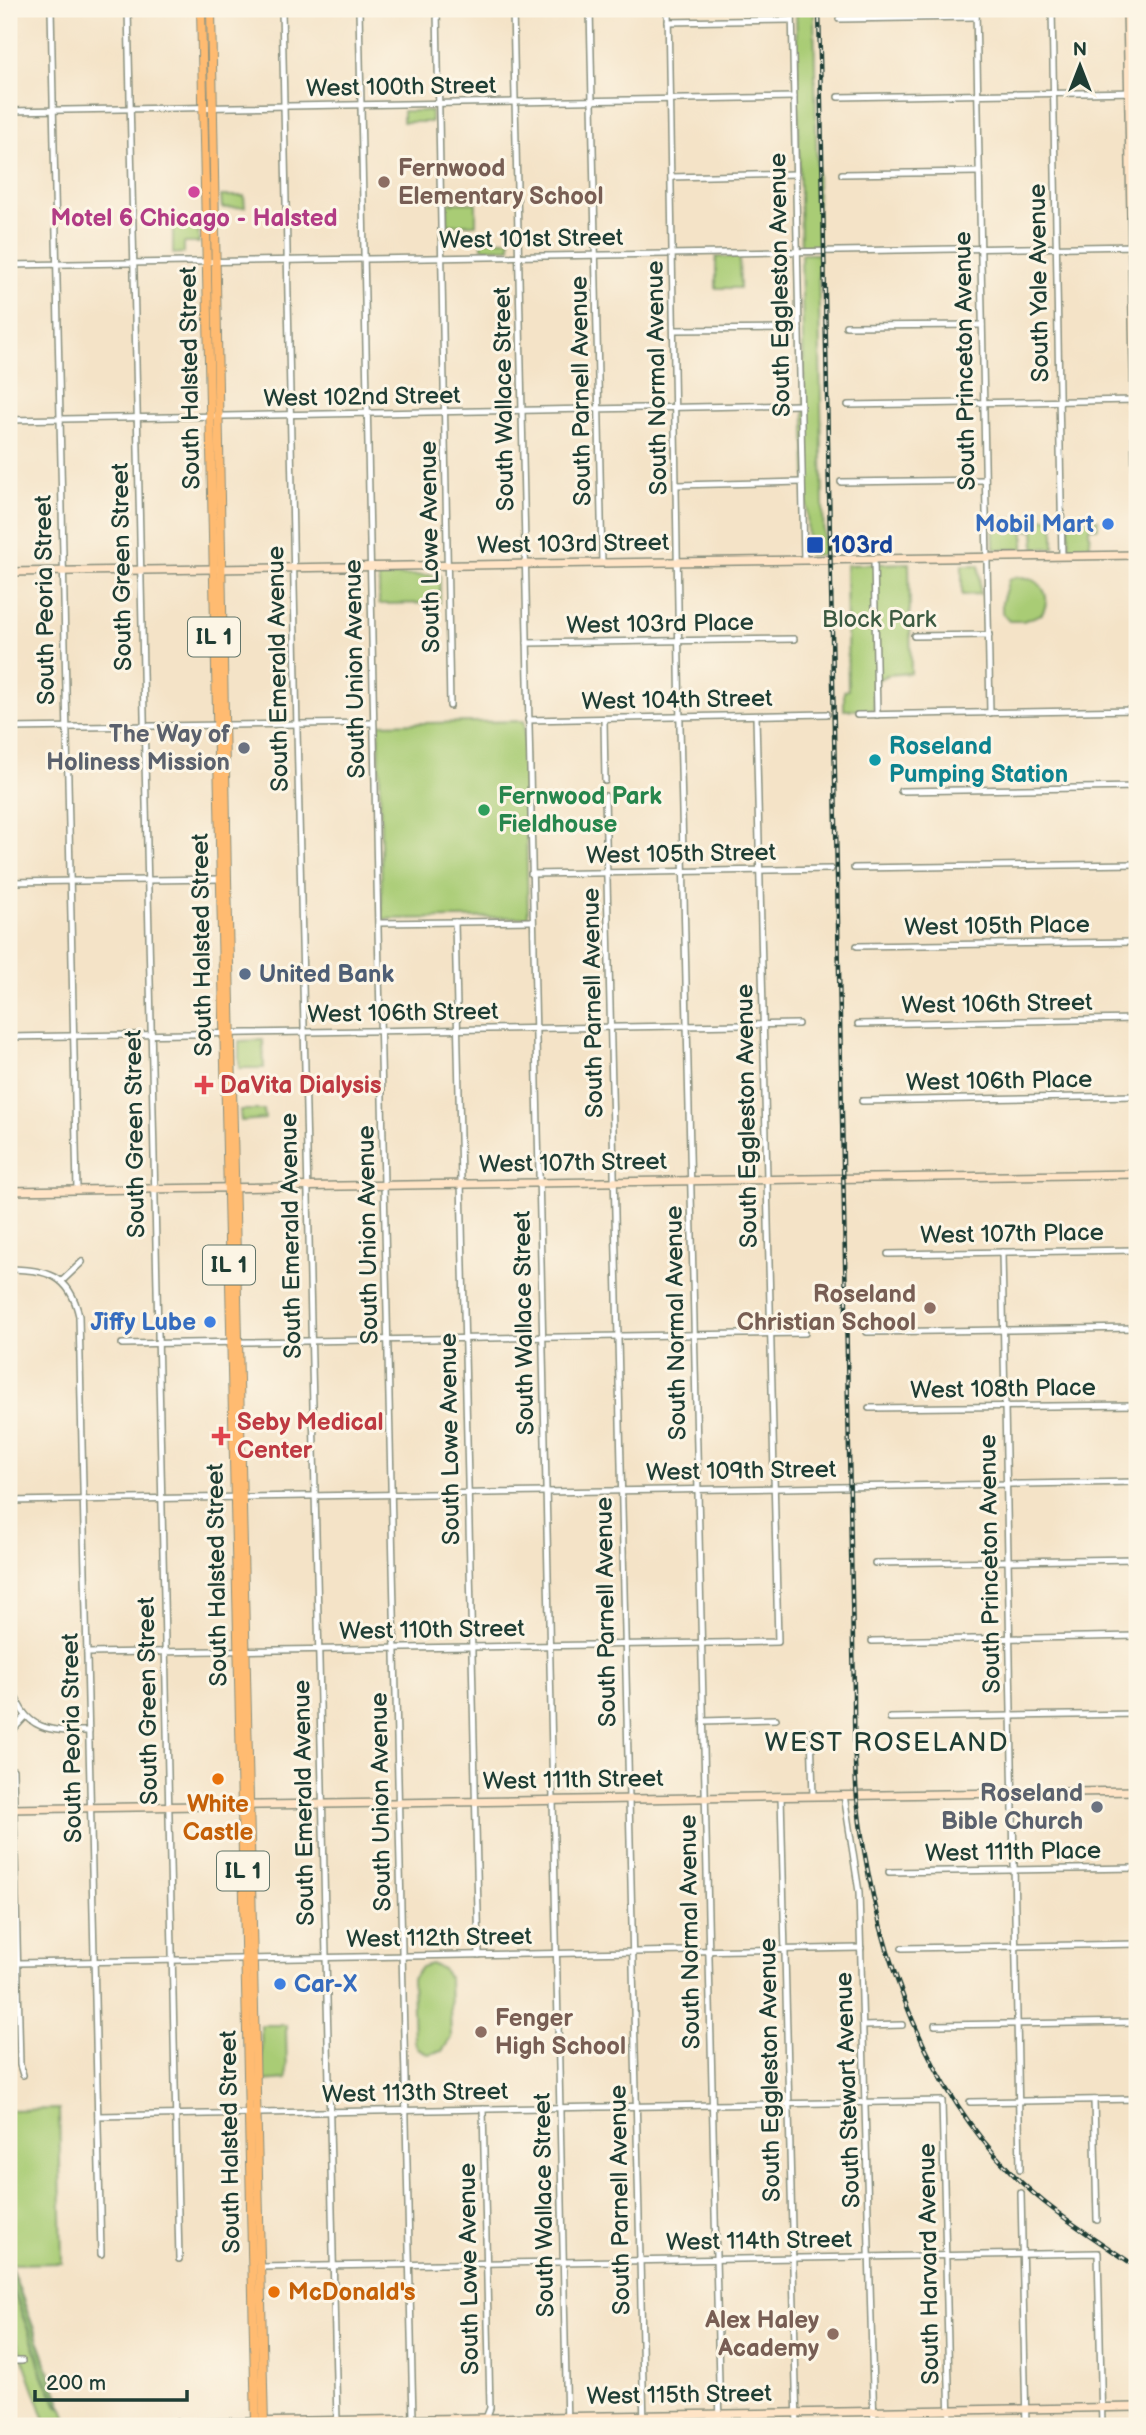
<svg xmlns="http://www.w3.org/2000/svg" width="1146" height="2435" viewBox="0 0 1146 2435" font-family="'Balsamiq Sans',sans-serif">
<rect width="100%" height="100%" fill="#fcf5e5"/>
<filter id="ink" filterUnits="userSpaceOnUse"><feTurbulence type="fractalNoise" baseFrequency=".0143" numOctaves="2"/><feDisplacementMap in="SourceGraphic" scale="14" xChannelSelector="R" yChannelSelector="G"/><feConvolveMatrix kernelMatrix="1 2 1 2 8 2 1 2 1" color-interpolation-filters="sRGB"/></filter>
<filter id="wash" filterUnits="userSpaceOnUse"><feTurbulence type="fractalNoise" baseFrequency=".00686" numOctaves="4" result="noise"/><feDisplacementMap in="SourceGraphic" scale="28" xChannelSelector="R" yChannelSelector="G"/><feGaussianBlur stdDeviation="1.57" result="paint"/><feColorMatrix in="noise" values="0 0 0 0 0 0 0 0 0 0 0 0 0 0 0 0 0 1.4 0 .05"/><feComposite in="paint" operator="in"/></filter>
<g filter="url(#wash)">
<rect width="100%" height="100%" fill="#f4e3c7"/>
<g fill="#a9cc75" stroke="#648454" stroke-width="2">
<polygon points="796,9 814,9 818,247 801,247"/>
<polygon points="834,9 968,9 968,11 834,13"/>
<rect x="403" y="111" width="28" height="11"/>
<polygon points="221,196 244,196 245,207 222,208"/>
<polygon points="447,203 476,203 476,224 448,225"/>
<polygon points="198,221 199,243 184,243 184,253 173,254 173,222"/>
<rect x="482" y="240" width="28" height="8"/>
<polygon points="801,254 818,254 824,555 808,555"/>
<polygon points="716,257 739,257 740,288 716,288"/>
<polygon points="1054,518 1054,548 1035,548 1034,531 1024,530 1023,549 994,549 993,520"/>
<polygon points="1069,519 1098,519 1098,528 1089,528 1090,548 1069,548"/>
<polygon points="909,563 911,673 887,675 873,682 874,710 844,710 844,691 848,690 846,565"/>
<polygon points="962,565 979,565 980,594 962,595"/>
<polygon points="440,575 440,603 379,604 379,576"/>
<path d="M1018,577C1040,577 1053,594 1042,614L1023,621H1009L1002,613V602L1009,579Z"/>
<polygon points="524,721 528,917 382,919 379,724"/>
<polygon points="263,1040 264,1068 239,1068 239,1041"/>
<polygon points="240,1110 264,1110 265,1119 241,1121"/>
<polygon points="431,1964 443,1969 449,1979 451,2038 442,2051 428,2054 418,2048 414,2042 412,1979 421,1967"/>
<polygon points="261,2025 286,2025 287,2079 262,2081"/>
<polygon points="59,2109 62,2263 10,2264 9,2110"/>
<polygon points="9,2280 34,2346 43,2377 58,2406 63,2408 67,2419 45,2420 9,2320"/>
</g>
<polygon fill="#86b066" stroke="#52764d" stroke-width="2" points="9,2261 10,2264 63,2408 59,2406 43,2377 34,2346 9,2280"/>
</g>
<g filter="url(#ink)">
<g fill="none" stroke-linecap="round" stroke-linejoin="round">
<g stroke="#8a907e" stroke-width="8">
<g id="street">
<polyline points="51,9 77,1190"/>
<polyline points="128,9 179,2259"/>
<polyline points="282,9 297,730 337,2421"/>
<polyline points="359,9 378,929 413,2419"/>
<polyline points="437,9 450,706"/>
<polyline points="513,9 567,2426"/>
<polyline points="590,9 602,563"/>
<polyline points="668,9 680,726 720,2426"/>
<polyline points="792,9 804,560"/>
<polyline points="976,9 990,713"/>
<polyline points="1052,9 1062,556"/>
<polyline points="839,19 976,17"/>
<polyline points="668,22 792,20"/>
<polyline points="838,97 1137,92"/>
<polyline points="9,111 794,97"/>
<polyline points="842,174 979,172"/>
<polyline points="671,177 796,174"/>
<polyline points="9,265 1137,246"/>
<polyline points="846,326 982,325"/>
<polyline points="674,330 799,329"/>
<polyline points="848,405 1137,400"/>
<polyline points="9,420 801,405"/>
<polyline points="841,482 985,480"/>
<polyline points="677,485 802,482"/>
<polyline points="874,559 877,715"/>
<polyline points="914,636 989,635"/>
<polyline points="527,643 794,639"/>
<polyline points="857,715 1137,710"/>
<polyline points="604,719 605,781"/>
<polyline points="528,720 827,714"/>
<polyline points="9,728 373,723"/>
<polyline points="901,791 1137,787"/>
<polyline points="605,796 644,2426"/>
<polyline points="854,868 1137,864"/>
<polyline points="531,874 831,869"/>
<polyline points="9,882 220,879"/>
<polyline points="455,922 479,1955"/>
<polyline points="378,923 532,921"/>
<polyline points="857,946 1137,942"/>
<polyline points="858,1024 1137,1019"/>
<polyline points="9,1037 798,1024"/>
<polyline points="862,1101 1137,1096"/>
<polyline points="1002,1252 1020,2169"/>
<polyline points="888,1254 1137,1250"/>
<path d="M9,1269C47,1270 70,1274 79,1316L101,2254"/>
<polyline points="62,1281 82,1262"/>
<polyline points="867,1332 1137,1328"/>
<polyline points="122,1344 805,1333"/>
<polyline points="869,1408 1137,1405"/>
<polyline points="9,1501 1137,1482"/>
<polyline points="875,1563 1137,1559"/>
<path d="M9,1598C9,1635 0,1710 41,1726C56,1732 73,1731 89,1731"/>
<polyline points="872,1641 1137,1636"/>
<polyline points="87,1653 778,1642 756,716"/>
<polyline points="890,1718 1137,1714"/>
<polyline points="703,1721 776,1719"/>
<polyline points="811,1731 813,1796"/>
<polyline points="9,1734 25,1717"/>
<polyline points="13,1770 20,2065 23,2075"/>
<polyline points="844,1795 859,1892 874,2426"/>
<polyline points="781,1796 797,2426"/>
<polyline points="889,1872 1137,1868"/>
<polyline points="902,1948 1137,1944"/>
<polyline points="18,1963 861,1948"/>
<polyline points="935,2025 1137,2022"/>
<polyline points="863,2026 902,2025"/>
<polyline points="1094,2100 1097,2220"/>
<polyline points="970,2102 1137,2099"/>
<polyline points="483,2109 490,2408 483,2426"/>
<polyline points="98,2116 942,2101 950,2426"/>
<polyline points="1021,2193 1026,2426"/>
<polyline points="260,2267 1098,2253 1102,2426"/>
<polyline points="9,2361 22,2361"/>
</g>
</g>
<g stroke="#8a907e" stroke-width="10">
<g id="secondary">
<polyline points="1127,9 1137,527"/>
<polyline points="9,572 1137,555"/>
<polyline points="9,1191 1137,1174"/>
<polyline points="9,1809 1137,1791"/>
<polyline points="11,2426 1137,2407"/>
</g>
</g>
<g stroke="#8a907e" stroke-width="10">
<g id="primary">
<polyline points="201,9 256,2426"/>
<polyline points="211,9 227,879 264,2426"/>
</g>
</g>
<use href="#street" stroke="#fff" stroke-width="5"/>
<use href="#secondary" stroke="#ffe4c6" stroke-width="7"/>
<use href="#primary" stroke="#ffbb71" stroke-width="8"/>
<g stroke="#1f3d34" stroke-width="4.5">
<path id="rail" d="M819,9L854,1692C854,1727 854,1763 857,1798C871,1929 916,2075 1010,2171C1047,2210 1093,2237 1137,2267"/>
</g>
<use href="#rail" stroke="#fcf5e5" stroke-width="2" stroke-dasharray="5" stroke-linecap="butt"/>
</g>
</g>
<g fill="#8d6e63" stroke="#fcf5e5" stroke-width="2.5">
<circle cx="384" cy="182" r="7"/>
<circle cx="930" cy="1308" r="7"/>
<circle cx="481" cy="2032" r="7"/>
<circle cx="833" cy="2334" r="7"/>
</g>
<circle fill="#d1479c" stroke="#fcf5e5" stroke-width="2.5" cx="194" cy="192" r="7"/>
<g fill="#3f7fe0" stroke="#fcf5e5" stroke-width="2.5">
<circle cx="1108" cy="524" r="7"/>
<circle cx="210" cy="1322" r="7"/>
<circle cx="280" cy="1984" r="7"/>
</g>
<rect fill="#1a4fb4" stroke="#fcf5e5" stroke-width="2.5" x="806" y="536" width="18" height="18" rx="3.5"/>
<g fill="#6b7280" stroke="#fcf5e5" stroke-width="2.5">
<circle cx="244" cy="748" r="7"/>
<circle cx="1097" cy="1807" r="7"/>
</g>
<circle fill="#0f9aa8" stroke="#fcf5e5" stroke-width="2.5" cx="875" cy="760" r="7"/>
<circle fill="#2e9e5b" stroke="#fcf5e5" stroke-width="2.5" cx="484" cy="810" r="7"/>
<circle fill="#5c6f8a" stroke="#fcf5e5" stroke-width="2.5" cx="245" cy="974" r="7"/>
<g fill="#e0444e" stroke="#fcf5e5" stroke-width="2.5">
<path d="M200.5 1074.5h7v7h7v7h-7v7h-7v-7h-7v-7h7z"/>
<path d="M217.5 1425.5h7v7h7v7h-7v7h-7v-7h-7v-7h7z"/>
</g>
<g fill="#e8710a" stroke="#fcf5e5" stroke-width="2.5">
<circle cx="218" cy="1779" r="7"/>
<circle cx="274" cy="2292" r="7"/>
</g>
<g text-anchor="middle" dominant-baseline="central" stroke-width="6" stroke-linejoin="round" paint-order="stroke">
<g fill="#fcf5e5" stroke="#617469" stroke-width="2">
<rect x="188" y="617.5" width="52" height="39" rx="5"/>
<rect x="203" y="1245.5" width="52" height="39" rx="5"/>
<rect x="217" y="1851.5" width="52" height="39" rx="5"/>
</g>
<g font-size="23" font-weight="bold" fill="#1f3d34">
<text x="214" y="637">IL 1</text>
<text x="229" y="1265">IL 1</text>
<text x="243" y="1871">IL 1</text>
</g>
<g font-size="24" fill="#1f3d34" stroke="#fcf5e5">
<text transform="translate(401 87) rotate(-1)">West 100th Street</text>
<text transform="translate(531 239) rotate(-1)">West 101st Street</text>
<text transform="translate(1039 283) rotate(-91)">South Yale Avenue</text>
<text transform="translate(780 285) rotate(-91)">South Eggleston Avenue</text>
<text transform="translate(965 361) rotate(-91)">South Princeton Avenue</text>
<text transform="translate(190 378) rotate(-91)">South Halsted Street</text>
<text transform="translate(657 378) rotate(-91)">South Normal Avenue</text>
<text transform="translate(581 391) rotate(-91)">South Parnell Avenue</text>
<text transform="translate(362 397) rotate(-1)">West 102nd Street</text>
<text transform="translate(504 399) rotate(-91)">South Wallace Street</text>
<text transform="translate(573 544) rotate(-1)">West 103rd Street</text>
<text transform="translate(430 547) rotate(-91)">South Lowe Avenue</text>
<text transform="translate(122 567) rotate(-91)">South Green Street</text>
<text transform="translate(45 600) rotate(-91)">South Peoria Street</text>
<text transform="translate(660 624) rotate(-1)">West 103rd Place</text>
<text transform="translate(278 669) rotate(-91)">South Emerald Avenue</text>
<text transform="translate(355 669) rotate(-91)">South Union Avenue</text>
<text transform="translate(677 700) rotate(-1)">West 104th Street</text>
<text transform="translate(681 854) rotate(-1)">West 105th Street</text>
<text transform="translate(997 926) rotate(-1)">West 105th Place</text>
<text transform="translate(202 945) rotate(-91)">South Halsted Street</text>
<text transform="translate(593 1003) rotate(-91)">South Parnell Avenue</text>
<text transform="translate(997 1004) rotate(-1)">West 106th Street</text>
<text transform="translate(403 1013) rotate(-1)">West 106th Street</text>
<text transform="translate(999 1081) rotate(-1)">West 106th Place</text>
<text transform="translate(747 1116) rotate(-91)">South Eggleston Avenue</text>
<text transform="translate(135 1134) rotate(-91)">South Green Street</text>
<text transform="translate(573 1163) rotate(-1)">West 107th Street</text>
<text transform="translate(1012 1234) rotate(-1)">West 107th Place</text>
<text transform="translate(368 1235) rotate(-91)">South Union Avenue</text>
<text transform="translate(291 1236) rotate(-91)">South Emerald Avenue</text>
<text transform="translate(524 1323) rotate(-91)">South Wallace Street</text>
<text transform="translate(676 1323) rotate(-91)">South Normal Avenue</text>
<text transform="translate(1003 1389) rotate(-1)">West 108th Place</text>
<text transform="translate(450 1439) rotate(-91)">South Lowe Avenue</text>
<text transform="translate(741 1471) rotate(-1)">West 109th Street</text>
<text transform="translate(990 1564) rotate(-91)">South Princeton Avenue</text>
<text transform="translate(217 1575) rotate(-91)">South Halsted Street</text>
<text transform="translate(606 1612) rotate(-91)">South Parnell Avenue</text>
<text transform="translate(432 1630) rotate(-1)">West 110th Street</text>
<text transform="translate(148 1701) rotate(-91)">South Green Street</text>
<text transform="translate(72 1738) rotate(-91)">South Peoria Street</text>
<text transform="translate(573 1780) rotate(-1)">West 111th Street</text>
<text transform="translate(381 1802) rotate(-91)">South Union Avenue</text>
<text transform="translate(304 1803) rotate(-91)">South Emerald Avenue</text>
<text transform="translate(1013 1852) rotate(-1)">West 111th Place</text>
<text transform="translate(690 1932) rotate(-91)">South Normal Avenue</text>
<text transform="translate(439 1938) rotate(-1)">West 112th Street</text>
<text transform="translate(770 2070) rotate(-91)">South Eggleston Avenue</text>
<text transform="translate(848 2090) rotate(-92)">South Stewart Avenue</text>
<text transform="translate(415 2093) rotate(-1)">West 113th Street</text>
<text transform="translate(230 2142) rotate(-91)">South Halsted Street</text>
<text transform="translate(620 2200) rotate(-91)">South Parnell Avenue</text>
<text transform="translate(544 2205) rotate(-91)">South Wallace Street</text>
<text transform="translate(759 2241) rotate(-1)">West 114th Street</text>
<text transform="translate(929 2264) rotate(-91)">South Harvard Avenue</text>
<text transform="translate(469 2269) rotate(-91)">South Lowe Avenue</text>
<text transform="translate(679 2395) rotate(-1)">West 115th Street</text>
</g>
<g font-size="24" font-weight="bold" fill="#785e54" stroke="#fcf5e5" text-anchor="start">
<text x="398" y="168">Fernwood<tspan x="398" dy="28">Elementary School</tspan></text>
<text x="916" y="1294" text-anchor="end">Roseland<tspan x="916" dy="28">Christian School</tspan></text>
<text x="495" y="2018">Fenger<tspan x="495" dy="28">High School</tspan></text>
<text x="819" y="2320" text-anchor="end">Alex Haley<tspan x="819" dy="28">Academy</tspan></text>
</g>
<g font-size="24" font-weight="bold" fill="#b23c85" stroke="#fcf5e5">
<text x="194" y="218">Motel 6 Chicago - Halsted</text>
</g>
<g font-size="24" font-weight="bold" fill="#366cbe" stroke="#fcf5e5" text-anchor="end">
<text x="1094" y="524">Mobil Mart</text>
<text x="196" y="1322">Jiffy Lube</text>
<text x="294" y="1984" text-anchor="start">Car-X</text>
</g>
<g font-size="24" font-weight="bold" fill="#164399" stroke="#fcf5e5" text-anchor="start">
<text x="831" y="545">103rd</text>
</g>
<g font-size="24" fill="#3b5a41" stroke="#fcf5e5">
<text x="879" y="619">Block Park</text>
</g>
<g font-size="24" font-weight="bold" fill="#5b616d" stroke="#fcf5e5" text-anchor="end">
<text x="230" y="734">The Way of<tspan x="230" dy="28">Holiness Mission</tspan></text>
<text x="1083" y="1793">Roseland<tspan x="1083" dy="28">Bible Church</tspan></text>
</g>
<g font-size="24" font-weight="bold" fill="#0d838f" stroke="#fcf5e5" text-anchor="start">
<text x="889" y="746">Roseland<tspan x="889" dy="28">Pumping Station</tspan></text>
</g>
<g font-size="24" font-weight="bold" fill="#27864d" stroke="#fcf5e5" text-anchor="start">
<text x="498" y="796">Fernwood Park<tspan x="498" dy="28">Fieldhouse</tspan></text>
</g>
<g font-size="24" font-weight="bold" fill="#4e5e75" stroke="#fcf5e5" text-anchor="start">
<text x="259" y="974">United Bank</text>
</g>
<g font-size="24" font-weight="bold" fill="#be3a42" stroke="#fcf5e5" text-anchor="start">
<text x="220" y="1085">DaVita Dialysis</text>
<text x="237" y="1422">Seby Medical<tspan x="237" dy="28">Center</tspan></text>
</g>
<g font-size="24" font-weight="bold" fill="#c56008" stroke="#fcf5e5">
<text x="218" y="1804">White<tspan x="218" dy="28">Castle</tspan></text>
<text x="288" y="2292" text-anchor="start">McDonald's</text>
</g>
<g font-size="26" letter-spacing="2" fill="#1f3d34" stroke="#fcf5e5">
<text x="887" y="1743">WEST ROSELAND</text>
</g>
</g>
<rect width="1146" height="2435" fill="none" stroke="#fcf5e5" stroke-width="35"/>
<g transform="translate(1080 66)" stroke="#fcf5e5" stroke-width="5" paint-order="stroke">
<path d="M0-5L12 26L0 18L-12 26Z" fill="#1f3d34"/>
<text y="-10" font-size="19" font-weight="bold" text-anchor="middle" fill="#1f3d34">N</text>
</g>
<path d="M35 2390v10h152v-10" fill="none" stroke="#1f3d34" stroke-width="3.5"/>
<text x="46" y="2390" font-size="21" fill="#1f3d34" stroke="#fcf5e5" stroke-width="5" paint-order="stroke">200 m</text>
</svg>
